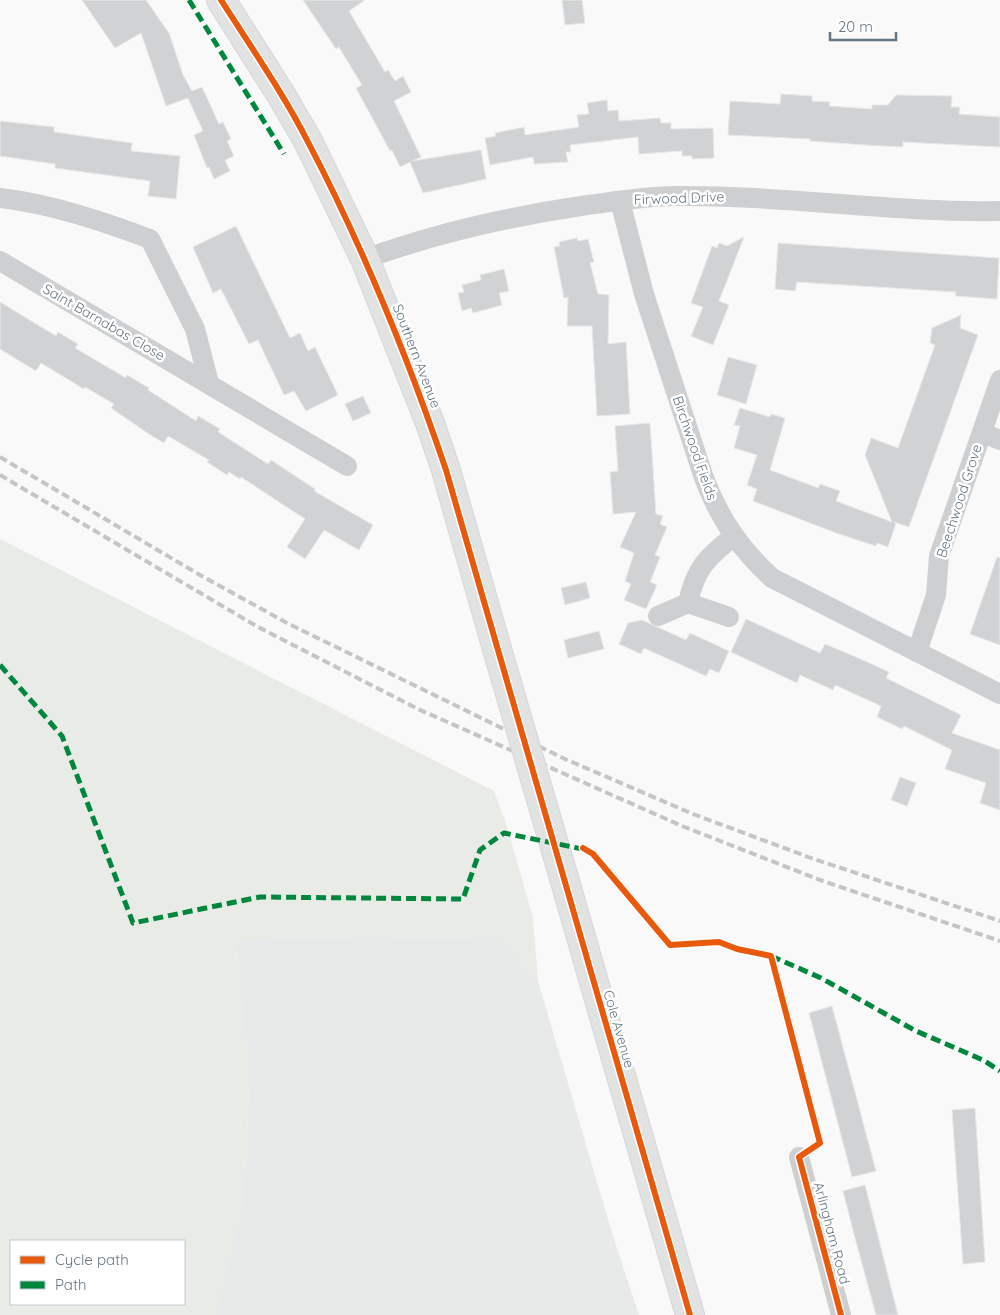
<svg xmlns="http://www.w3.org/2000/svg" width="1000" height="1315" viewBox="0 0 1000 1315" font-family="Quicksand,sans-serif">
<rect width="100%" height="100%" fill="#f9f9f9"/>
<polygon fill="#e8e9e9" points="501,937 538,981 612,1233 639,1315 215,1315 241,1205 247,1141 249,1084 235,943 249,939"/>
<path fill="#e8ebe6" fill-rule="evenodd" d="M0,539L494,791L507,827L533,918L538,981L501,937L249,939L235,943L249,1084L247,1141L241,1205L215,1315H0ZM11,1241H184V1304H11Z"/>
<g fill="#d0d2d3" stroke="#e8e8e8">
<polygon points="82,0 146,0 169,33 183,75 192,91 202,87 219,124 223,122 231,139 227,141 234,156 225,160 230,171 214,179 209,167 207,168 194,135 203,131 188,98 166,106 141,33 115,48"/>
<polygon points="303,0 365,0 349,11 385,72 388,70 395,81 403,76 411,92 394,101 421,157 412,161 481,150 486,179 423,193 410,162 400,167 392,150 390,151 356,88 362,85 339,47 336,49"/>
<polygon points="562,0 582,0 585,23 565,25"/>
<polygon points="781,94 812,96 812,101 830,102 829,106 872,109 872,105 888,105 896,95 952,96 951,107 960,107 959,114 1000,117 1000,147 903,142 903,147 865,145 810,141 810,139 728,135 730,101 780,104"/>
<polygon points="607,100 608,111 618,110 619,121 660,118 661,123 671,123 671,129 713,128 714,158 692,159 692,156 682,156 682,151 639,154 638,137 570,145 571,152 566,152 568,162 534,164 533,157 490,165 485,138 496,136 495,133 524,127 525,135 579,127 577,115 589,114 587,103"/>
<polygon points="0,121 54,127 54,132 132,143 131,151 180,156 176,199 148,196 150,181 55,168 55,164 0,156"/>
<polygon points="236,226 290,338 300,333 308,351 315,347 338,395 306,411 294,391 284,395 258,340 249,344 221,289 213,293 193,247"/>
<polygon points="744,237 719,301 729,305 713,345 691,336 703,307 691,303 712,246 717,248 719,243 727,246"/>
<polygon points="577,238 578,241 588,239 594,262 590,263 598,294 609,295 608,344 626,342 630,414 597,416 592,326 567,326 568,297 564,298 554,247 560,246 559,242"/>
<polygon points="778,243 999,258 997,299 955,296 956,292 797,282 795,291 775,289"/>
<polygon points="504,269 509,291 499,293 502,305 473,313 471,308 462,311 458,293 464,292 462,285 481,280 480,275"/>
<polygon points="0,302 56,336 58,332 78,344 75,348 126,378 127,375 149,388 148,390 196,421 198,416 220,429 218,432 268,464 271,460 315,489 314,491 373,525 359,550 324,530 305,559 287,547 305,519 241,477 240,479 229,472 227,475 207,462 209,460 168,436 164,443 152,436 111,408 114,404 85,387 84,389 41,363 36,371 0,349"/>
<polygon points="961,315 960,328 978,335 909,527 894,522 896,523 888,547 877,543 876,546 836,533 753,501 757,489 747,485 757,455 734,448 740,426 734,425 740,408 770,417 771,414 785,418 770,470 818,488 820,484 840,491 836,501 892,522 865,455 871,438 898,448 935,345 930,343 932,328"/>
<polygon points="728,357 757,365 746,404 717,395"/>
<polygon points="363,396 371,413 353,421 345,404"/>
<polygon points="650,423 656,514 663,516 660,524 667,527 655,555 660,557 650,582 657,585 646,609 624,600 631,584 625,581 634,553 620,547 636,512 613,514 610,472 618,471 615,426"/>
<polygon points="997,557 1000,558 1000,645 970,634"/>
<polygon points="586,582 590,598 565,605 561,588"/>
<polygon points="746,619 820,653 825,644 865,661 889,672 886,678 961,715 952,733 1000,750 1000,810 980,803 986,783 945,769 952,750 904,726 902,729 877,717 881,706 835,685 833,690 800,675 797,683 731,652"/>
<polygon points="642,620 686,640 690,633 729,651 719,673 710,669 706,676 644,648 641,654 619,644 628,623"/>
<polygon points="599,631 604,649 568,658 564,640"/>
<polygon points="900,777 916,783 907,806 891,800"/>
<polygon points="832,1006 876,1171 852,1177 809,1013"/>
<polygon points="975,1108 985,1262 963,1264 952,1110"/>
<polygon points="865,1185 883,1256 898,1315 876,1315 855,1238 843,1191"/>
</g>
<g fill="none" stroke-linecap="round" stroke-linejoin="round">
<g stroke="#d5d6d6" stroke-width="30">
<g id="highway">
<polyline points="221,0 280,93 308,141 365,259 430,423 446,470 497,649"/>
<polyline points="564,878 690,1315"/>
</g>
</g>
<g stroke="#cecfd0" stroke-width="20">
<path d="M0,198C51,204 102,221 150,239L195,329L209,383"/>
<path d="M620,201L644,294L703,475C718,516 739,548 772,578L1000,694"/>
<path d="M365,259C436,233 507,217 581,206C612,202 644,196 675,196C784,195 892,213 1000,211"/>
<polyline points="0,261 347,466"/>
<polyline points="982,433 1000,440"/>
<path d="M688,603C695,569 707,557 733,537"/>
<polyline points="658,616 688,603 729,617"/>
<polyline points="917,652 936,595 939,556 1000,380"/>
<polyline points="799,1157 841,1315"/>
</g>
<use href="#highway" stroke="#e1e2e2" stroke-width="28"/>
<g stroke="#c3c5c6" stroke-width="4" stroke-dasharray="8 4" stroke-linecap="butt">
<polyline points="0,457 200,575 287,623 565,759 693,814 811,858 1000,921"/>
<polyline points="0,475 258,627 418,709 682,826 820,880 1000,941"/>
</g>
<g stroke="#d5d6d6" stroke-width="30" stroke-linecap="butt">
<polyline id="highway-bridge" points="497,649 564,878"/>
</g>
<use href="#highway-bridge" stroke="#e1e2e2" stroke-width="28"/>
<g stroke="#00873e" stroke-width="5" stroke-dasharray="10 5" stroke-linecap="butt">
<polyline points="189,0 284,154"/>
<polyline points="0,665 62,736 133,923 260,897 463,899 480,850 504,833 587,850"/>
<polyline points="771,956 821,978 916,1031 983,1060 1000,1071"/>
</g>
<g stroke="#fff" stroke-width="9">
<g id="cycleway">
<path d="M221,0C251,47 283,93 308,142C363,247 408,358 446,470L690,1315"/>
<polyline points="583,848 593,854 670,945 719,942 737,949 771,956 820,1143 799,1157 841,1315"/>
</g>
</g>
<use href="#cycleway" stroke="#e8590c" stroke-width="6"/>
</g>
<g text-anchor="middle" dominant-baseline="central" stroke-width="5" stroke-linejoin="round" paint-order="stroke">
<g font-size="14" fill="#657683" stroke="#fff">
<text transform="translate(679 198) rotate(-2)">Firwood Drive</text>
<text transform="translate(104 322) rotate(30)">Saint Barnabas Close</text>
<text transform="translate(417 356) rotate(69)">Southern Avenue</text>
<text transform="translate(695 448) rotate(71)">Birchwood Fields</text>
<text transform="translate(959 501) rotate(-72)">Beechwood Grove</text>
<text transform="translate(619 1029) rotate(74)">Cole Avenue</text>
<text transform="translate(832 1233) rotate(75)">Arlingham Road</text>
</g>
</g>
<rect x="10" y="1240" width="175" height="65" fill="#ffffff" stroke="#c1c8cd"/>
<rect x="20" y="1256" width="25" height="8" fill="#e8590c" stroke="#c1c8cd"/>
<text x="55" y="1265" font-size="15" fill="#657683">Cycle path</text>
<rect x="20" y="1281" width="25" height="8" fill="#00873e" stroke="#c1c8cd"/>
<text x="55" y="1290" font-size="15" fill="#657683">Path</text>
<path d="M830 32v8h66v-8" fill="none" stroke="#657683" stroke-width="2.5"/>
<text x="838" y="32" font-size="15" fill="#657683" stroke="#ffffff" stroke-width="4" paint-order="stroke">20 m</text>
</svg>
